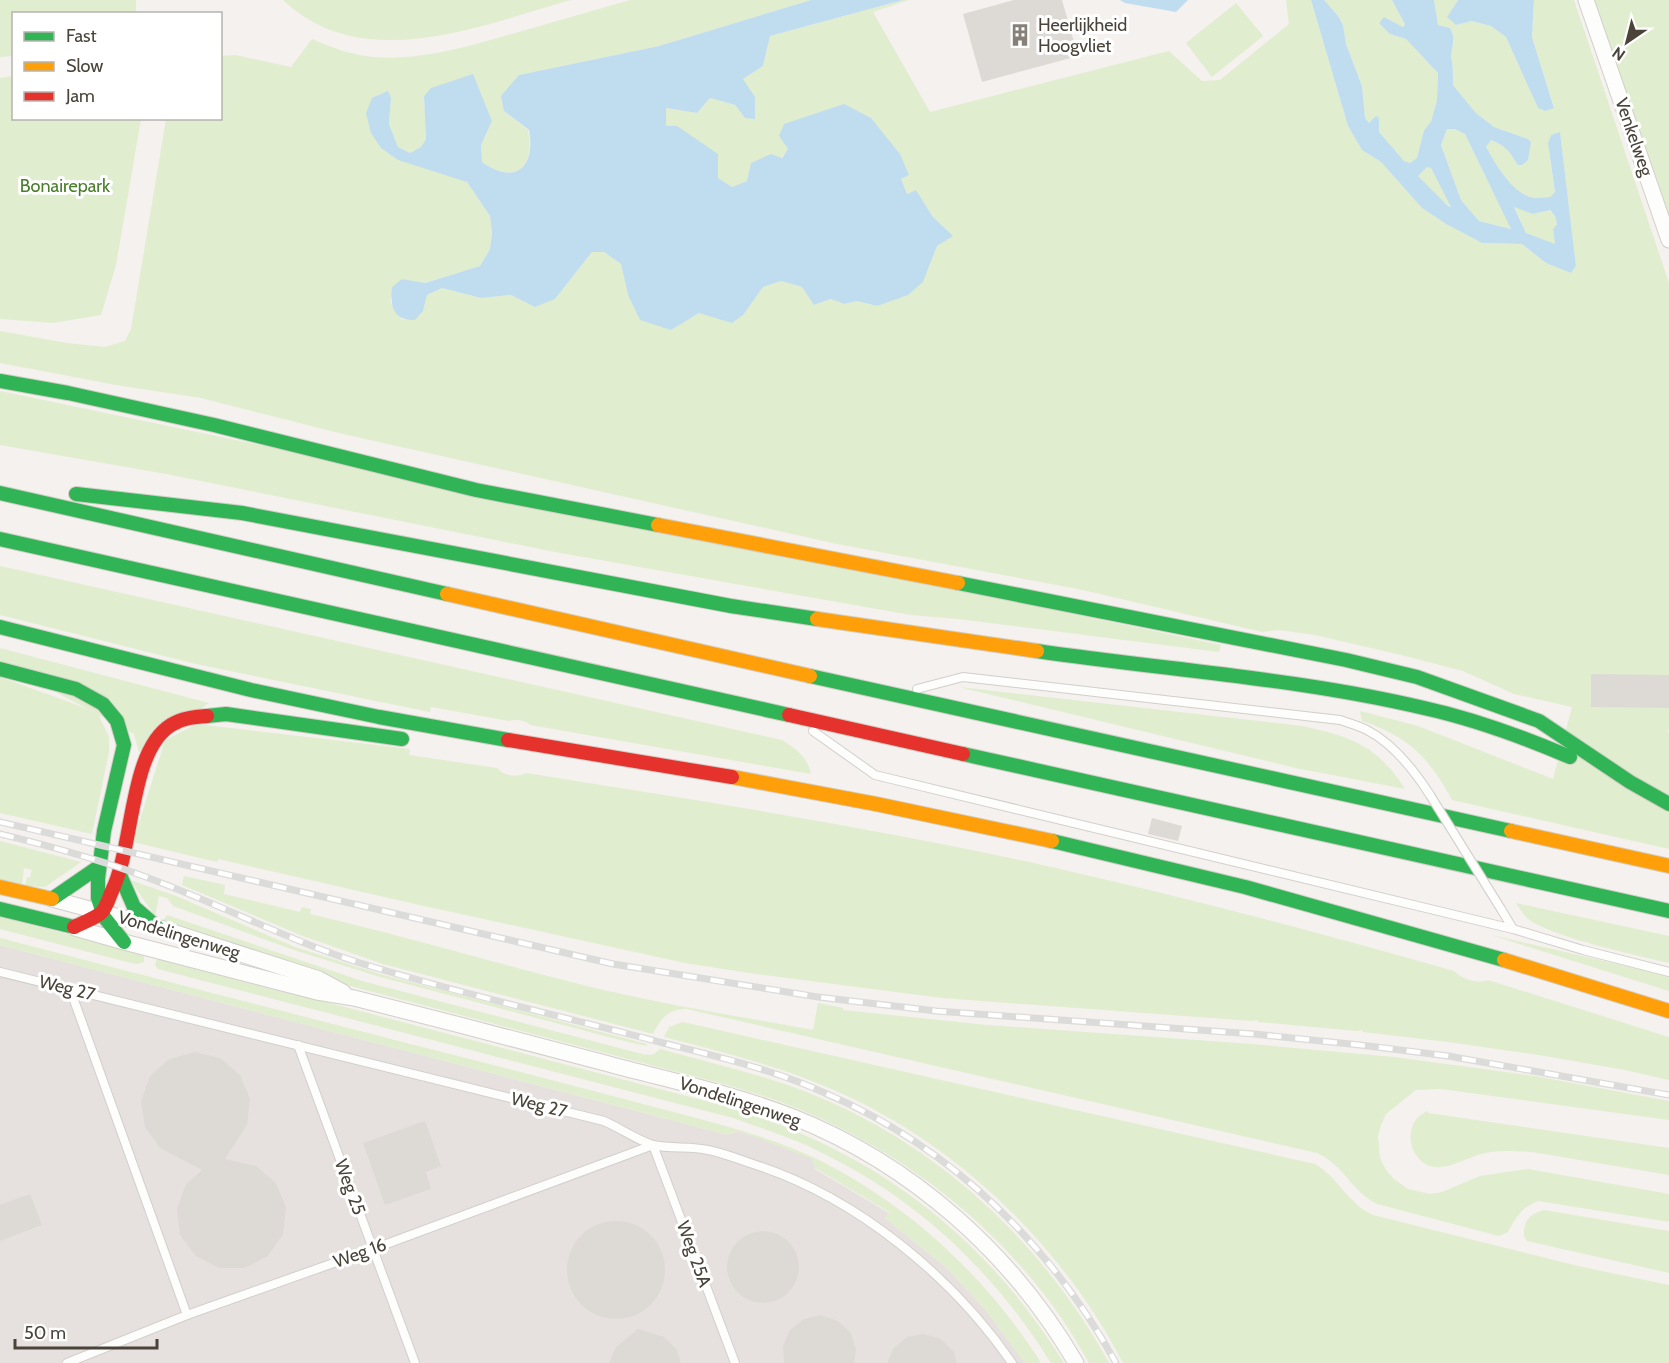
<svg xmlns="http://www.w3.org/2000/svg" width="1669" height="1363" viewBox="0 0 1669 1363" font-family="Cabin,sans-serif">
<rect width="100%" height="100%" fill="#f4f1ee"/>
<polygon fill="#e6e1de" points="0,945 728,1135 738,1131 785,1147 813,1159 815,1169 889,1213 885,1218 947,1268 988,1313 1025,1363 0,1363"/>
<g fill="#e1edcf">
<polygon points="0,0 136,0 136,14 14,14 13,56 0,57"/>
<path d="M283,0H571C481,25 363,76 283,0Z"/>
<path d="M630,0H811L659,46L519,75L504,111L528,130C536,167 515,186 482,162L481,145L492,121L424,95L426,139L421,147L410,153L398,147L389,124L391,98L381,148L467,182L490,216L492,233L490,249L480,266L424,283L402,279L390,300L395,312L403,320L423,311L427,295L442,288L481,298L511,295L535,306L555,299L592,252H604L621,264L628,295L670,330L699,313L744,314L763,287L781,281L802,287L815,305L831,299L844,304L857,301L877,306L923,282L937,246L952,236L933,217L916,190L907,194L901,179L909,175L788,149C776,167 752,180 732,187L717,178L666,127L665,108L697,113L710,98L735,105L745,118L743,79L763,66L770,36L903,0H909L873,12L930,112L1169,51L1202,81L1220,80L1289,24L1286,0H1311L1348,126L1362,150L1381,162L1422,208L1446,224L1482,243L1522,244L1546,263L1571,273L1576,266L1560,133L1551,135L1549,153L1555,192L1550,197C1544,197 1536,199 1530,197C1510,190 1496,164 1486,147L1491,140C1506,146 1509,151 1518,164L1528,139L1494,127L1476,113L1453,85C1453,76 1453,69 1452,61C1450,48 1458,41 1450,28L1438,25L1434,0H1458L1447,17L1456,25L1472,21L1491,26L1506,37L1538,108L1545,111L1554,107L1532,37L1534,0H1574L1669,283V730L1667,731L1669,732V849L1452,800C1428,756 1409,737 1362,721L1360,711L1418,726L1553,779L1572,707L1514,694L1463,671L1401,655L1315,635L1279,630L1262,632L1083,590L837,544L343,434L201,398L116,385L0,363V331L67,343L105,347L125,341L131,329L166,119L220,118L221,56L235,55L291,67L312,39C332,48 352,55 374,57C422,61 473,45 519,32C556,21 593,11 630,0Z"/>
<polygon points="1324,0 1392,0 1406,23 1403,27 1384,17 1390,34 1406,39 1438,73 1437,100 1431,122 1424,130 1417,158 1410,163 1404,161 1365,118 1362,86 1346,44 1343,25 1338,16"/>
<polygon points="1593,0 1669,0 1669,219"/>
<polygon points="1236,3 1263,36 1212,77 1186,43"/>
<polygon points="13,76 14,118 141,119 116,265 101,315 53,323 0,319 0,78"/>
<polygon points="1447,129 1455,129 1465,134 1512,229 1479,221 1461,200 1441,145"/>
<polygon points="1427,166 1431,168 1452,207 1448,206 1417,176"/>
<polygon points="1514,206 1533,214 1549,210 1555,216 1557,224 1553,229 1556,245 1526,233"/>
<polygon points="0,391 1221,645 1219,652 958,619 911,615 555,552 166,474 0,445"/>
<path d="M0,566L782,740C796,749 807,756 811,774L530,725C526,720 515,719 509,721L431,707L430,712L196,664L0,615Z"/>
<polygon points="0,648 209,703 139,752 134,734 0,662"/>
<polygon points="0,677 72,703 98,714 109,737 109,752 92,834 0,813"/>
<path d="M959,687L1302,726C1350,736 1378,746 1405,789L1296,768Z"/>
<path d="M197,724L410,749L409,755L497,768C504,776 517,778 526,773C697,800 869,827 1038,864C1178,895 1316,932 1454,971C1462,979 1477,984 1488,980L1669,1037V1080L1625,1070L1539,1055L1448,1042L1363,1032L1362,1030L1357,1031L1258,1022L1257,1020L1252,1021L942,998L756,974L685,963L415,904L218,859L217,862L133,842L165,740Z"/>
<polygon points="0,841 81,862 45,887 25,886 27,877 30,877 32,870 24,868 22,885 0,880"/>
<path d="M184,876L225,885L224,894L300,912L302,907L311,909L310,914C396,934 481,959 567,981C648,1002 731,1015 813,1030L818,1003L843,1008V1010L987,1025L1252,1044L1394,1057L1535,1076L1669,1101V1120L1441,1089L1416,1090L1386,1114L1381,1125L1378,1136L1380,1158L1386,1170L1394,1179L1408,1189L1430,1194L1442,1192L1480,1176L1528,1169L1669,1194V1222L1538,1201C1522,1207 1516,1217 1508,1232L1499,1236L1377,1204C1352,1192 1344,1165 1317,1153L687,1009C669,1008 660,1019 653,1034L383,964L300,935L182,885Z"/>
<polygon points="130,880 176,896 295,947 380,974 647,1044 647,1046 628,1042 380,977 294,950 173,906 167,898 159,896 155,916"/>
<path d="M1516,903L1669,936V963C1639,956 1548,936 1527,918C1523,914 1519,908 1516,903Z"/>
<path d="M167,915L362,981L646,1055L654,1054L660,1049C710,1063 761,1074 809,1093C938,1144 1043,1243 1109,1363H1089C1026,1247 917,1157 796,1108C774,1099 750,1092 727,1085L350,986L163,920Z"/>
<polygon points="0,917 144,954 144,962 137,964 131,963 0,929"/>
<polygon points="1491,935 1669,976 1669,991"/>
<path d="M0,938C172,983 344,1027 517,1071C573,1086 629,1100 685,1115C730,1127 775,1139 817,1159C909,1205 986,1276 1041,1363H1025L988,1313L947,1268L885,1218L889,1212L815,1168L812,1159L750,1135L738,1131L728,1135L0,945Z"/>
<path d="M157,958L736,1109C879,1155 984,1235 1064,1363H1051C995,1273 918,1199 822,1153C794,1138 763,1129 733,1118L158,969L155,965Z"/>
<path d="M683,1022L1315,1164C1339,1178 1348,1204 1373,1215L1578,1266L1669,1285V1363H1123C1062,1245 956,1143 834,1090C779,1066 722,1052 664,1037L669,1027Z"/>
<path d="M1427,1111L1428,1113L1669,1148V1175L1532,1152C1516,1151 1500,1150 1485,1153C1462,1158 1434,1181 1416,1155C1411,1148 1410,1140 1411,1133C1412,1122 1418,1116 1427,1111Z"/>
<path d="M1544,1210L1669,1231V1273L1527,1241L1524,1236C1523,1220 1530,1214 1544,1210Z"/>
</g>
<g fill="#c0ddf0" fill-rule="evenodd">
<path d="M811,0H903L770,36L763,66L743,79L755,97V119L745,118L735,105L710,98L697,113L666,108V126H677L718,154V178L732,187L747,181L751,163L771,154L782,158L788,149L779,136L784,124L844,104L871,118L900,154L909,175L901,179L907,194L916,190L933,217L953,236L937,246L923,282L908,295L877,306L857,301L844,304L831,299L814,305L802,287L781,281L763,287L744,314L732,323L699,313L671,330L640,320L628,295L621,264L604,252H592L555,299L535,307L511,295L481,298L442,288L427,295L423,311L415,320C393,320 390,307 392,287L402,279L425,283L480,266L490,249L492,233L490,216L467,182L398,160L381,148L371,133L366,113L372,98L388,91L391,98L389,124L398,147L410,153L421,147L426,139L424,96L431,88L473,74L492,121L481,145L482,162C515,186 536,167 529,130L504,111L501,96L519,75L659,46Z"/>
<polygon points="1120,0 1188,0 1176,12 1125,3"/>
<path d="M1311,0H1324L1338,16L1343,25L1346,44L1362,86L1365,118L1369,123L1376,116L1379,118V132L1404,161L1410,163L1417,158L1424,130L1431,122L1437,100L1438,73L1406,39L1390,34L1379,23L1384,17L1403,27L1405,24L1392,0H1434L1438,25L1450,28C1458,42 1449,48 1452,61C1453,69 1453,76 1453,85L1476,113L1494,127L1528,139L1531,142L1528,160L1522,165H1518C1509,151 1506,146 1491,140L1486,147C1496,164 1510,190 1530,197C1536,199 1544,197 1550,197L1555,192L1548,143L1551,135L1560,132L1576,266L1571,273L1546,263L1522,244L1482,243L1446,224L1422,208L1381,162L1362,150L1348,126ZM1447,129H1455L1465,134L1511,229L1479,221L1461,200L1441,145ZM1427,167L1431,168L1451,207L1448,206L1418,176ZM1514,207L1533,214L1550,210L1555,216L1557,224L1553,229L1555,244L1526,233Z"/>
<polygon points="1458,0 1534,0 1532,37 1554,108 1545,111 1538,108 1506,37 1491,26 1472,21 1456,25 1447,17"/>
</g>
<g fill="#dddad6">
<polygon points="1014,0 1062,0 1078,56 982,82 963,14"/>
<polygon points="1591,674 1669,675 1669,708 1591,707"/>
<polygon points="1152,818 1182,826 1178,841 1148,834"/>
<polygon points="195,1052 220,1058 240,1075 250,1099 247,1125 225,1159 256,1166 276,1183 286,1207 283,1234 268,1256 245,1268 219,1268 196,1256 180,1235 177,1209 186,1184 202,1170 160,1148 145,1127 141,1101 150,1076 169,1059"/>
<polygon points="425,1121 441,1166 426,1172 431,1189 385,1205 363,1143"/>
<polygon points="30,1194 42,1225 0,1241 0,1205"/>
<circle cx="616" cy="1270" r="49"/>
<circle cx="763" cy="1267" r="36"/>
<polygon points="821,1315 838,1321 851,1333 856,1350 854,1363 784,1363 783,1346 790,1330 804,1319"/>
<polygon points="638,1329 664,1337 677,1350 681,1363 609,1363 616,1347"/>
<polygon points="924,1334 941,1339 954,1352 957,1363 887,1363 893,1349 907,1337"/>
</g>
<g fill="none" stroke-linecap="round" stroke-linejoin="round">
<g stroke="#d2cfcb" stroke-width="10">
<g id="lane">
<path d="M917,689L963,677L1340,720C1349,723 1359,726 1367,730C1394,744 1414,770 1430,795"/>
<polyline points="813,731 875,775 1513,929 1583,950 1669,972"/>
<polyline points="1501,909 1513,929"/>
<path d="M0,972L604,1121C620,1128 637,1140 653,1145C671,1149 690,1146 708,1150C724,1153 740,1160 756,1165C857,1198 952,1276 1012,1363"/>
<polyline points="70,989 187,1315"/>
<polyline points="298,1045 415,1363"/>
<polyline points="67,1363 187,1315 373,1249 653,1145 735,1363"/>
</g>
</g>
<g stroke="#d2cfcb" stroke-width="17">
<g id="street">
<polyline points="1586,0 1669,240"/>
<polyline points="52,899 157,927 319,979 343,992"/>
<path d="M75,928L124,942L317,992L354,998C438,1019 521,1041 605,1063C667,1080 732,1093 793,1117C911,1164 1012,1253 1076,1363"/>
</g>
</g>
<g stroke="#d2cec5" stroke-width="16">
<g id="fast">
<polyline points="0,381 68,393 214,425 476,490 658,525"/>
<polyline points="0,493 447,594"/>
<polyline points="76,494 242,513 731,606 817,619"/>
<polyline points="0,539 789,715"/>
<polyline points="958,583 1346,660 1417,677 1539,721 1630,782 1669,804"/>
<polyline points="0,627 251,690 379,717 508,740"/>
<path d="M1037,651C1166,670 1297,678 1424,708C1474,719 1523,737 1570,757"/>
<polyline points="0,669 76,689 103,704 117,721 124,745 104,831 98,879 98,898 104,917 124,942"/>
<polyline points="810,676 1511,831"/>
<polyline points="207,716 226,714 402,739"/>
<polyline points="963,754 1669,911"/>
<polyline points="1052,841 1245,887 1504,960"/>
<polyline points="120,875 134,907 157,927"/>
<polyline points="52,899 97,868"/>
<polyline points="0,909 74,927"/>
</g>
</g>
<g stroke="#d2cec5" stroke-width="16">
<g id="slow">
<polyline points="658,525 958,583"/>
<polyline points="447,594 810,676"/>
<polyline points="817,619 1037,651"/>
<polyline points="732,777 876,804 1052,841"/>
<polyline points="1511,831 1669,866"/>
<polyline points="0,887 52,899"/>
<polyline points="1504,960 1669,1011"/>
</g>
</g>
<g stroke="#d2cec5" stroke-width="16">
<g id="jam">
<polyline points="789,715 963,754"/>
<polyline points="508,740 732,777"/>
<path d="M74,927C82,923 96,918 102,912C107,906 109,897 112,891C134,847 129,751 171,725C182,718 194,717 207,716"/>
</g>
</g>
<use href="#lane" stroke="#fdfdfc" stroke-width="8"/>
<use href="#street" stroke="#fdfdfc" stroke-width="15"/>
<use href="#fast" stroke="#30b455" stroke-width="14"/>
<use href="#slow" stroke="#ff9f0a" stroke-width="14"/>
<use href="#jam" stroke="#e5322d" stroke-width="14"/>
<g stroke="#dbdbda" stroke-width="7">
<g id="rail">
<polyline points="0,822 613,964 818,997 936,1011 1254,1034 1360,1045 1448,1056 1669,1095"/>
<path d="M0,834C54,847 108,862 159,882C227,908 291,941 360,963C460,994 562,1016 663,1043C719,1057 775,1070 827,1094C952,1148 1051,1245 1116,1363"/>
</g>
</g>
<use href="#rail" stroke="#fff" stroke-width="4.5" stroke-dasharray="14" stroke-linecap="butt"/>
<g stroke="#d2cfcb" stroke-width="10" stroke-linecap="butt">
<polyline id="lane-bridge" points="1430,795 1501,909"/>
</g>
<use href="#lane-bridge" stroke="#fdfdfc" stroke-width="8"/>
</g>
<defs>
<g id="building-bare" transform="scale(1.8)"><path d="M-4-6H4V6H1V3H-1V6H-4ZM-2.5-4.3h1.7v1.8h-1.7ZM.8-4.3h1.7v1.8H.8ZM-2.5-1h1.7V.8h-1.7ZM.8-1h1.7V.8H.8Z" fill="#868078" stroke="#fff" stroke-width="2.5" paint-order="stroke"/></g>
</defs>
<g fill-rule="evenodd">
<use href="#building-bare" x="1020" y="35"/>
</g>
<g text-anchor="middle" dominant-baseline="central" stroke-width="6" stroke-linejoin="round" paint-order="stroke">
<g font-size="18" fill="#4a4339" stroke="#fff" text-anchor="start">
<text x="1038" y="25">Heerlijkheid<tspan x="1038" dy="21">Hoogvliet</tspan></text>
</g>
<g font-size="18" fill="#4a4339" stroke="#fff">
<text transform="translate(1634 137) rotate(71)">Venkelweg</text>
<text transform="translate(179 935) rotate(17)">Vondelingenweg</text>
<text transform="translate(67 988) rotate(14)">Weg 27</text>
<text transform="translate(740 1102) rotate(18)">Vondelingenweg</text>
<text transform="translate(539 1105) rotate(14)">Weg 27</text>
<text transform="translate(350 1187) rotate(70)">Weg 25</text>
<text transform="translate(360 1253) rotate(-20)">Weg 16</text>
<text transform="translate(694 1254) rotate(70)">Weg 25A</text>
</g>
<g font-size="18" fill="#4b7d2b" stroke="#fff">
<text x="65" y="186">Bonairepark</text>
</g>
</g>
<rect x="12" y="12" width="210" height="108" fill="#ffffff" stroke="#b7b4b0" stroke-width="1.5"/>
<rect x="24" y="32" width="30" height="9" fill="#30b455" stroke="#b7b4b0" stroke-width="1.5"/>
<text x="66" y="42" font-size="18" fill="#4a4339">Fast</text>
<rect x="24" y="62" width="30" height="9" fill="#ff9f0a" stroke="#b7b4b0" stroke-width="1.5"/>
<text x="66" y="72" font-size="18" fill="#4a4339">Slow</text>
<rect x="24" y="92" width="30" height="9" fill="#e5322d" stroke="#b7b4b0" stroke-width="1.5"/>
<text x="66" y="102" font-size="18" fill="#4a4339">Jam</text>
<g transform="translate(1627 42) rotate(215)" stroke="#ffffff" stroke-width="4.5" paint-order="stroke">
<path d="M0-4.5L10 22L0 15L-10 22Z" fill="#4a4339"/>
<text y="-9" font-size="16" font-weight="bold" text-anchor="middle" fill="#4a4339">N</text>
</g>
<path d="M15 1339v9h142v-9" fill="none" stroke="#4a4339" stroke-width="3"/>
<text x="24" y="1339" font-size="18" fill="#4a4339" stroke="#ffffff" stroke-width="4.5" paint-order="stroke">50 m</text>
</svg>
